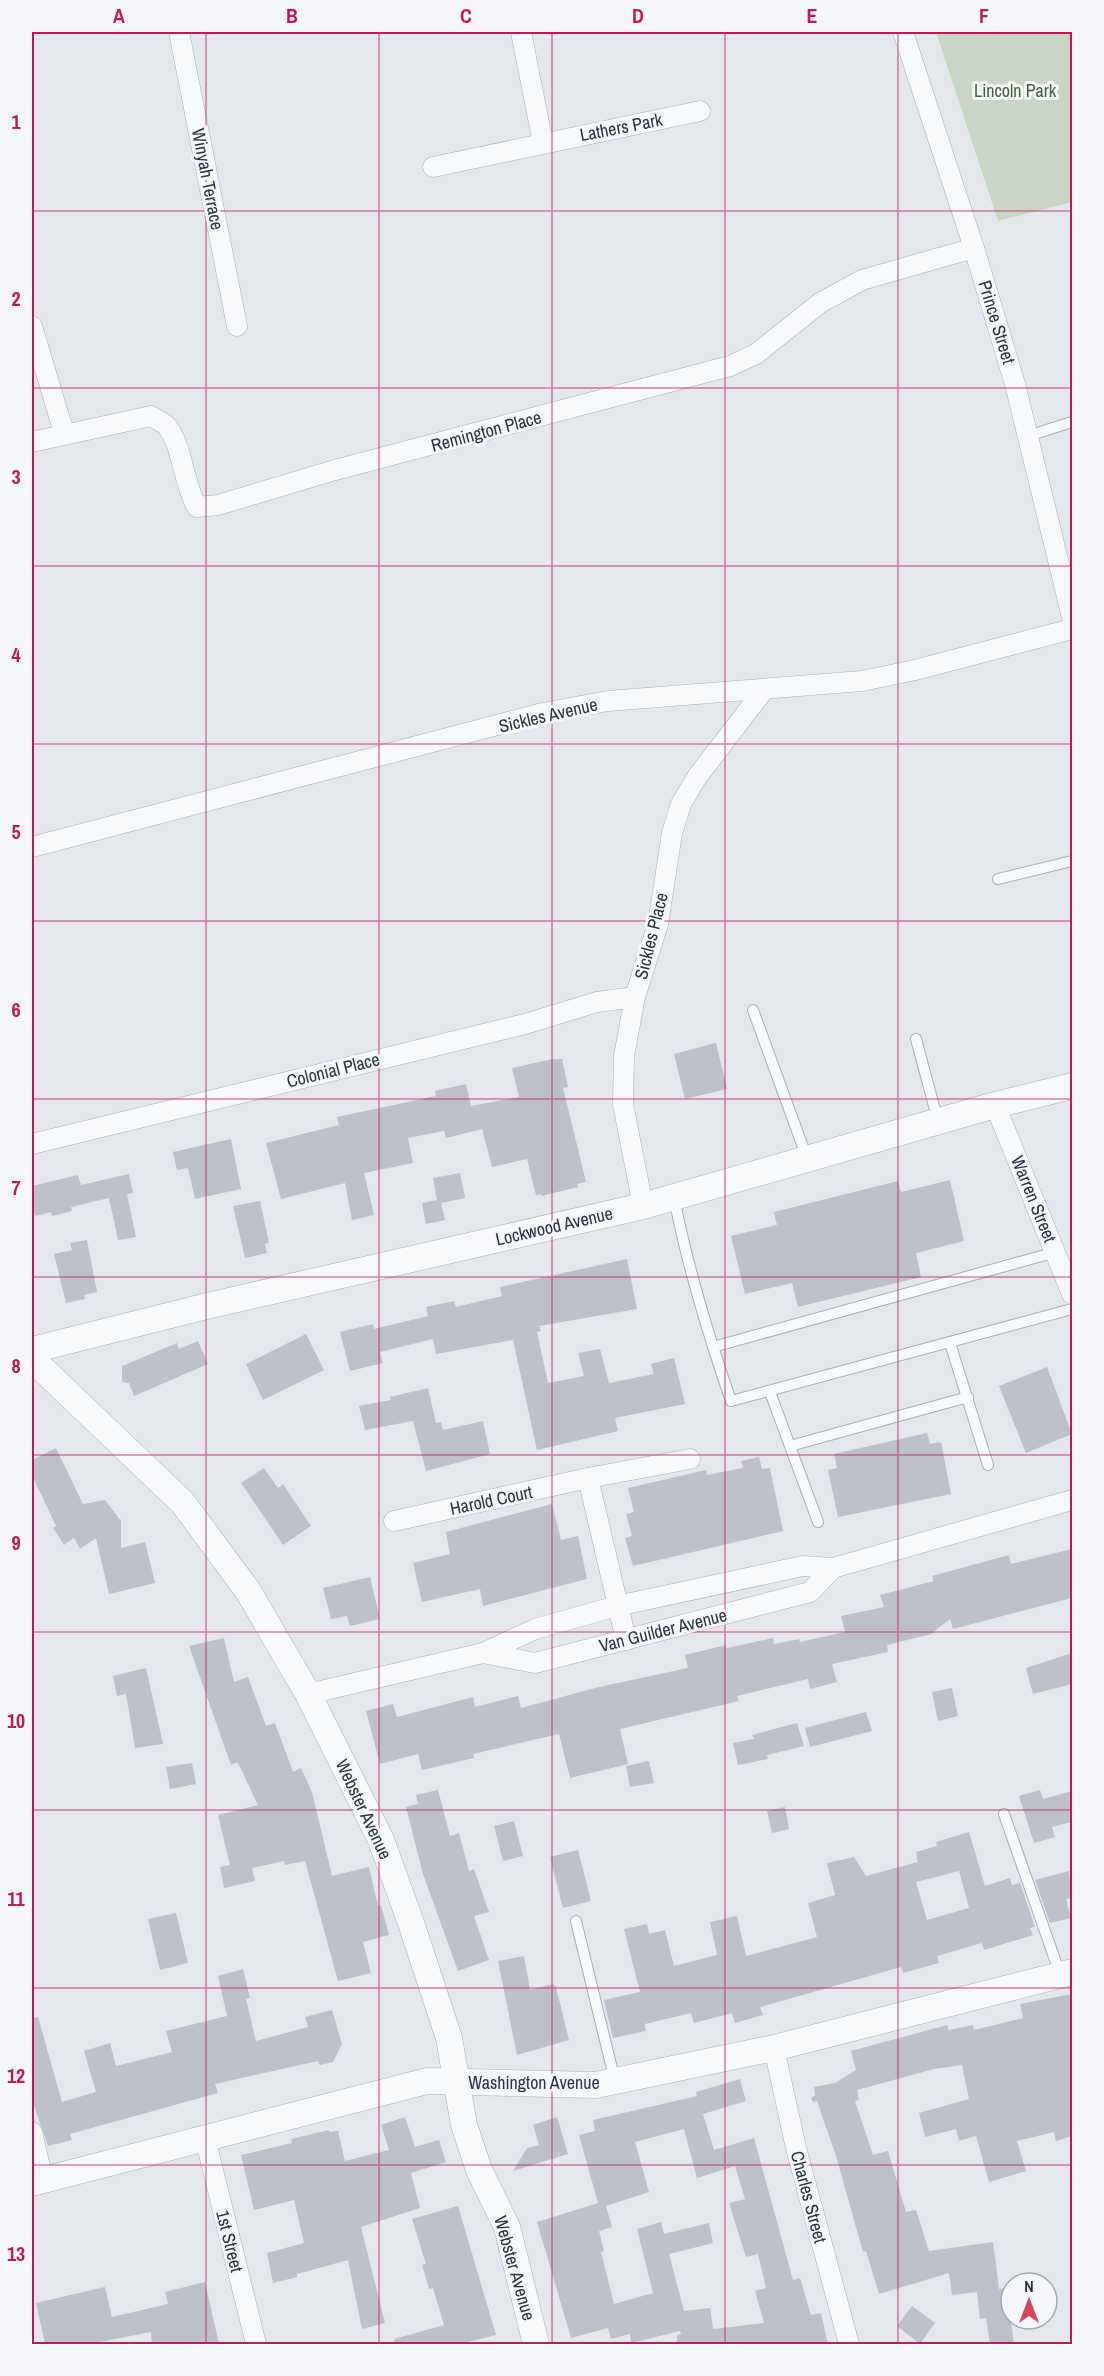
<svg xmlns="http://www.w3.org/2000/svg" width="1104" height="2376" viewBox="0 0 1104 2376" font-family="'Archivo Narrow',sans-serif">
<rect width="100%" height="100%" fill="#e4e7ec"/>
<polygon fill="#c9d6c5" points="936,32 1072,32 1072,202 998,221"/>
<g fill="#bbc0ca" fill-rule="evenodd">
<polygon points="716,1043 727,1089 685,1099 674,1054"/>
<polygon points="553,1059 562,1059 568,1087 563,1088 586,1182 577,1184 578,1187 541,1196 541,1194 536,1195 527,1159 492,1167 482,1129 446,1138 444,1131 408,1138 413,1163 364,1173 374,1215 352,1220 345,1183 281,1199 266,1143 339,1125 337,1117 436,1096 435,1091 466,1084 471,1106 519,1097 512,1068"/>
<polygon points="231,1139 241,1189 195,1199 188,1168 177,1170 173,1152"/>
<polygon points="460,1173 465,1198 441,1203 445,1220 426,1224 422,1203 437,1200 433,1178"/>
<polygon points="129,1174 133,1193 127,1194 136,1237 118,1240 109,1198 71,1207 72,1211 52,1216 51,1212 35,1216 32,1204 32,1186 78,1175 81,1185"/>
<polygon points="950,1180 964,1241 916,1253 921,1277 798,1307 792,1283 745,1294 731,1236 777,1225 774,1212 898,1181 901,1192"/>
<polygon points="260,1201 269,1243 265,1244 267,1253 245,1258 233,1206"/>
<polygon points="87,1240 97,1292 84,1295 85,1299 66,1303 54,1254 72,1250 70,1243"/>
<polygon points="627,1259 637,1309 539,1326 541,1331 537,1332 548,1383 584,1376 578,1353 600,1349 609,1383 654,1374 651,1364 674,1358 685,1404 615,1418 618,1431 537,1450 513,1340 436,1354 433,1339 380,1352 383,1363 350,1371 340,1332 373,1324 374,1329 428,1316 426,1307 454,1301 456,1307 502,1296 500,1287"/>
<polygon points="306,1334 324,1370 263,1400 246,1364"/>
<polygon points="198,1341 208,1364 134,1396 129,1383 122,1382 122,1366 177,1343 179,1349"/>
<polygon points="1047,1367 1072,1434 1026,1453 999,1386"/>
<polygon points="428,1388 436,1423 441,1422 443,1430 483,1421 490,1454 426,1471 413,1421 365,1430 359,1406 391,1400 390,1397"/>
<polygon points="927,1433 930,1444 941,1442 951,1494 838,1517 828,1470 837,1468 834,1454"/>
<polygon points="56,1448 83,1504 105,1500 121,1521 121,1548 145,1542 155,1583 109,1594 96,1538 80,1549 74,1538 64,1545 53,1528 56,1526 32,1475 32,1460"/>
<polygon points="759,1457 762,1469 770,1468 783,1531 633,1566 625,1538 632,1536 626,1514 634,1512 628,1488 706,1470 707,1475 743,1468 741,1461"/>
<polygon points="264,1468 278,1488 283,1484 311,1526 283,1545 241,1483"/>
<polygon points="552,1504 561,1540 578,1536 587,1579 483,1606 480,1589 422,1602 413,1563 450,1554 446,1532"/>
<polygon points="1072,1549 1072,1596 1068,1599 953,1629 950,1619 931,1634 887,1645 888,1652 832,1664 837,1682 810,1689 808,1679 737,1696 739,1701 620,1729 628,1764 570,1778 559,1734 473,1754 474,1758 422,1770 418,1754 380,1764 366,1711 393,1704 397,1717 473,1697 475,1707 518,1696 521,1708 599,1687 688,1668 685,1655 726,1645 727,1648 773,1638 774,1644 799,1639 800,1642 845,1632 841,1616 884,1607 880,1595 934,1581 932,1576 1009,1555 1011,1564"/>
<polygon points="370,1577 380,1619 350,1626 347,1616 331,1619 323,1588"/>
<polygon points="224,1638 234,1682 248,1677 266,1726 275,1723 293,1772 301,1768 312,1792 332,1876 369,1867 378,1906 381,1905 389,1935 363,1942 371,1973 338,1981 305,1861 285,1865 284,1861 252,1868 255,1881 224,1888 220,1867 230,1865 218,1815 258,1805 240,1767 237,1762 231,1765 189,1646"/>
<polygon points="1072,1653 1072,1684 1033,1694 1026,1668"/>
<polygon points="146,1668 163,1744 135,1748 126,1694 117,1696 113,1676"/>
<polygon points="952,1688 958,1716 938,1721 932,1692"/>
<polygon points="866,1712 872,1731 810,1747 805,1728"/>
<polygon points="797,1723 804,1746 767,1755 768,1759 738,1765 733,1743 754,1739 752,1735"/>
<polygon points="649,1761 654,1783 630,1787 626,1766"/>
<polygon points="192,1763 196,1784 170,1789 166,1767"/>
<polygon points="438,1790 450,1836 459,1833 469,1871 474,1869 489,1912 474,1916 489,1960 458,1971 423,1874 406,1807 418,1804 416,1795"/>
<polygon points="1040,1790 1043,1799 1072,1791 1072,1822 1052,1827 1055,1837 1034,1843 1019,1796"/>
<polygon points="785,1807 789,1829 772,1833 767,1811"/>
<polygon points="514,1821 523,1856 503,1861 494,1826"/>
<path d="M969,1832L985,1886L1010,1878L1012,1885L1020,1883L1035,1927L1030,1928L1033,1935L984,1950L982,1943L937,1956L939,1963L903,1973L901,1967L760,2007L763,2015L735,2023L732,2013L694,2023L691,2013L645,2024L646,2031L613,2038L604,2000L640,1992L624,1929L647,1924L649,1934L665,1930L674,1966L717,1955L710,1922L737,1916L746,1956L817,1937L808,1903L835,1895L827,1863L854,1857L866,1876L918,1862L916,1852L937,1846L936,1842ZM959,1871L969,1908L927,1920L916,1882Z"/>
<polygon points="578,1850 591,1901 563,1908 550,1857"/>
<polygon points="1069,1871 1072,1898 1066,1899 1071,1918 1050,1923 1035,1880"/>
<polygon points="176,1913 188,1963 160,1970 148,1919"/>
<polygon points="524,1956 530,1990 553,1984 556,1987 569,2040 517,2055 498,1961"/>
<polygon points="243,1969 250,1998 246,1999 256,2041 308,2027 305,2017 332,2010 342,2044 333,2062 320,2065 318,2061 215,2084 218,2093 70,2134 72,2140 48,2146 32,2100 32,2018 38,2017 62,2102 96,2092 84,2051 110,2043 116,2066 172,2052 166,2031 227,2016 218,1976"/>
<polygon points="1072,1994 1072,2136 1056,2141 1054,2132 1017,2141 1026,2171 989,2182 976,2136 959,2141 956,2129 925,2137 919,2113 969,2099 962,2065 934,2069 857,2090 859,2100 855,2101 873,2155 888,2151 906,2212 916,2210 929,2251 993,2242 999,2289 1011,2287 1011,2322 1014,2344 990,2344 986,2318 980,2319 977,2292 952,2295 949,2273 879,2294 866,2251 863,2252 836,2156 817,2101 813,2102 811,2098 815,2095 814,2087 835,2083 856,2070 851,2051 947,2025 949,2030 973,2025 974,2030 1023,2018 1020,2004"/>
<path d="M740,2079L746,2101L703,2114L714,2150L754,2138L793,2280L800,2278L811,2315L821,2313L828,2344H677V2335L681,2334L680,2331L631,2343L630,2334L611,2339L608,2328L571,2338L537,2222L598,2203L579,2135L595,2131L593,2120L697,2096L696,2092ZM684,2129L697,2178L735,2166L745,2199L729,2203L746,2257L758,2254L766,2288L755,2291L764,2323L713,2329L710,2308L684,2311L669,2254L713,2243L709,2223L664,2234L661,2222L637,2229L653,2293L614,2304L601,2252L604,2251L599,2231L612,2227L606,2206L649,2192L635,2142Z"/>
<polygon points="405,2117 415,2147 439,2140 446,2162 411,2173 420,2208 361,2227 385,2323 362,2329 348,2260 297,2274 297,2277 273,2283 267,2253 304,2243 294,2200 254,2210 241,2155 292,2143 291,2139 329,2130 329,2132 338,2131 345,2161 389,2150 381,2125"/>
<polygon points="557,2117 568,2154 513,2171 527,2148 539,2145 533,2125"/>
<polygon points="458,2206 496,2335 460,2344 395,2344 394,2339 444,2325 433,2288 429,2289 422,2265 426,2264 412,2219"/>
<polygon points="205,2282 219,2344 152,2344 151,2332 90,2344 45,2344 36,2303 105,2287 112,2317 168,2304 165,2292"/>
<polygon points="912,2306 935,2323 920,2344 897,2326"/>
</g>
<g fill="none" stroke-linecap="round" stroke-linejoin="round">
<g stroke="#a9aeb7" stroke-width="12">
<g id="service">
<polyline points="1028,436 1072,422"/>
<polyline points="998,879 1072,861"/>
<polyline points="753,1010 807,1158"/>
<polyline points="916,1039 938,1121"/>
<path d="M674,1197C687,1266 708,1334 731,1401L1072,1309"/>
<polyline points="950,1343 988,1465"/>
<polyline points="713,1347 1056,1252"/>
<polyline points="770,1392 818,1522"/>
<polyline points="790,1446 968,1397"/>
<polyline points="1004,1814 1060,1974"/>
<polyline points="576,1921 615,2081"/>
</g>
</g>
<g stroke="#a9aeb7" stroke-width="21">
<g id="minor">
<polyline points="179,32 237,326"/>
<polyline points="521,32 543,143"/>
<polyline points="903,32 974,248 1015,384 1072,617"/>
<polyline points="433,167 700,111"/>
<polyline points="32,326 64,433"/>
<path d="M32,442L151,416C155,419 163,422 167,426C183,447 183,483 197,507L218,505L335,470L730,366L756,354L820,303L862,280L974,248"/>
<polyline points="32,847 543,713 608,701 862,681 915,670 1072,629"/>
<polyline points="995,1105 1072,1294"/>
<polyline points="32,1144 525,1024 597,1002 635,997"/>
<polyline points="643,1206 623,1104 624,1056 635,997 658,924 672,833 681,804 697,777 763,691"/>
<polyline points="588,1478 626,1640"/>
<polyline points="394,1521 588,1478 690,1459"/>
<polyline points="483,1653 535,1663 810,1592 833,1568"/>
<polyline points="308,1694 483,1653 535,1629 617,1606 803,1566 833,1568 1072,1500"/>
<polyline points="774,2048 796,2148 849,2344"/>
<polyline points="32,2132 43,2180"/>
<polyline points="205,2138 256,2344"/>
</g>
</g>
<g stroke="#a9aeb7" stroke-width="27">
<g id="tertiary">
<polyline points="32,1350 207,1306 643,1206 995,1105 1072,1086"/>
<polyline points="32,1359 183,1503 248,1591 308,1694 381,1840 411,1923 449,2038 464,2125 479,2170 507,2227 536,2344"/>
<polyline points="32,2183 427,2081 596,2085 774,2048 1072,1972"/>
</g>
</g>
<use href="#service" stroke="#f7f8fa" stroke-width="10"/>
<use href="#minor" stroke="#f7f8fa" stroke-width="20"/>
<use href="#tertiary" stroke="#f7f8fa" stroke-width="26"/>
</g>
<path fill="none" stroke="#c2185b" stroke-width="1.5" stroke-opacity="0.55" d="M206,32V2344M379,32V2344M552,32V2344M725,32V2344M898,32V2344M32,211H1072M32,388H1072M32,566H1072M32,744H1072M32,921H1072M32,1099H1072M32,1277H1072M32,1455H1072M32,1632H1072M32,1810H1072M32,1988H1072M32,2165H1072"/>
<g text-anchor="middle" dominant-baseline="central" stroke-width="6" stroke-linejoin="round" paint-order="stroke">
<g font-size="18" fill="#3f6138" stroke="#f4f6f9">
<text x="1015" y="90">Lincoln Park</text>
</g>
<g font-size="18" fill="#2b3445" stroke="#f4f6f9">
<text transform="translate(621 127) rotate(-11)">Lathers Park</text>
<text transform="translate(208 179) rotate(79)">Winyah Terrace</text>
<text transform="translate(997 322) rotate(73)">Prince Street</text>
<text transform="translate(486 431) rotate(-15)">Remington Place</text>
<text transform="translate(548 715) rotate(-13)">Sickles Avenue</text>
<text transform="translate(651 936) rotate(-76)">Sickles Place</text>
<text transform="translate(333 1070) rotate(-14)">Colonial Place</text>
<text transform="translate(1034 1199) rotate(68)">Warren Street</text>
<text transform="translate(554 1226) rotate(-13)">Lockwood Avenue</text>
<text transform="translate(491 1500) rotate(-12)">Harold Court</text>
<text transform="translate(663 1630) rotate(-14)">Van Guilder Avenue</text>
<text transform="translate(364 1809) rotate(65)">Webster Avenue</text>
<text x="534" y="2082">Washington Avenue</text>
<text transform="translate(809 2197) rotate(75)">Charles Street</text>
<text transform="translate(230 2241) rotate(76)">1st Street</text>
<text transform="translate(515 2268) rotate(74)">Webster Avenue</text>
</g>
</g>
<rect width="1104" height="2376" fill="none" stroke="#f4f6f9" stroke-width="66"/>
<g transform="translate(1029 2301)"><circle r="28" fill="#f4f6f9" stroke="#a4a8b1" stroke-width="1.5"/>
<path d="M0-4.5L10 22L0 15L-10 22Z" fill="#d1495b"/>
<text y="-9" font-size="16" font-weight="bold" text-anchor="middle" fill="#2b3445">N</text>
</g>
<rect x="33" y="33" width="1038" height="2310" fill="none" stroke="#c2185b" stroke-width="2"/>
<g font-size="20" text-anchor="middle" font-weight="bold" fill="#c2185b">
<text x="119" y="23">A</text>
<text x="292" y="23">B</text>
<text x="466" y="23">C</text>
<text x="638" y="23">D</text>
<text x="812" y="23">E</text>
<text x="984" y="23">F</text>
<text x="16" y="129">1</text>
<text x="16" y="306">2</text>
<text x="16" y="484">3</text>
<text x="16" y="662">4</text>
<text x="16" y="839">5</text>
<text x="16" y="1017">6</text>
<text x="16" y="1195">7</text>
<text x="16" y="1373">8</text>
<text x="16" y="1550">9</text>
<text x="16" y="1728">10</text>
<text x="16" y="1906">11</text>
<text x="16" y="2083">12</text>
<text x="16" y="2261">13</text>
</g>
</svg>
